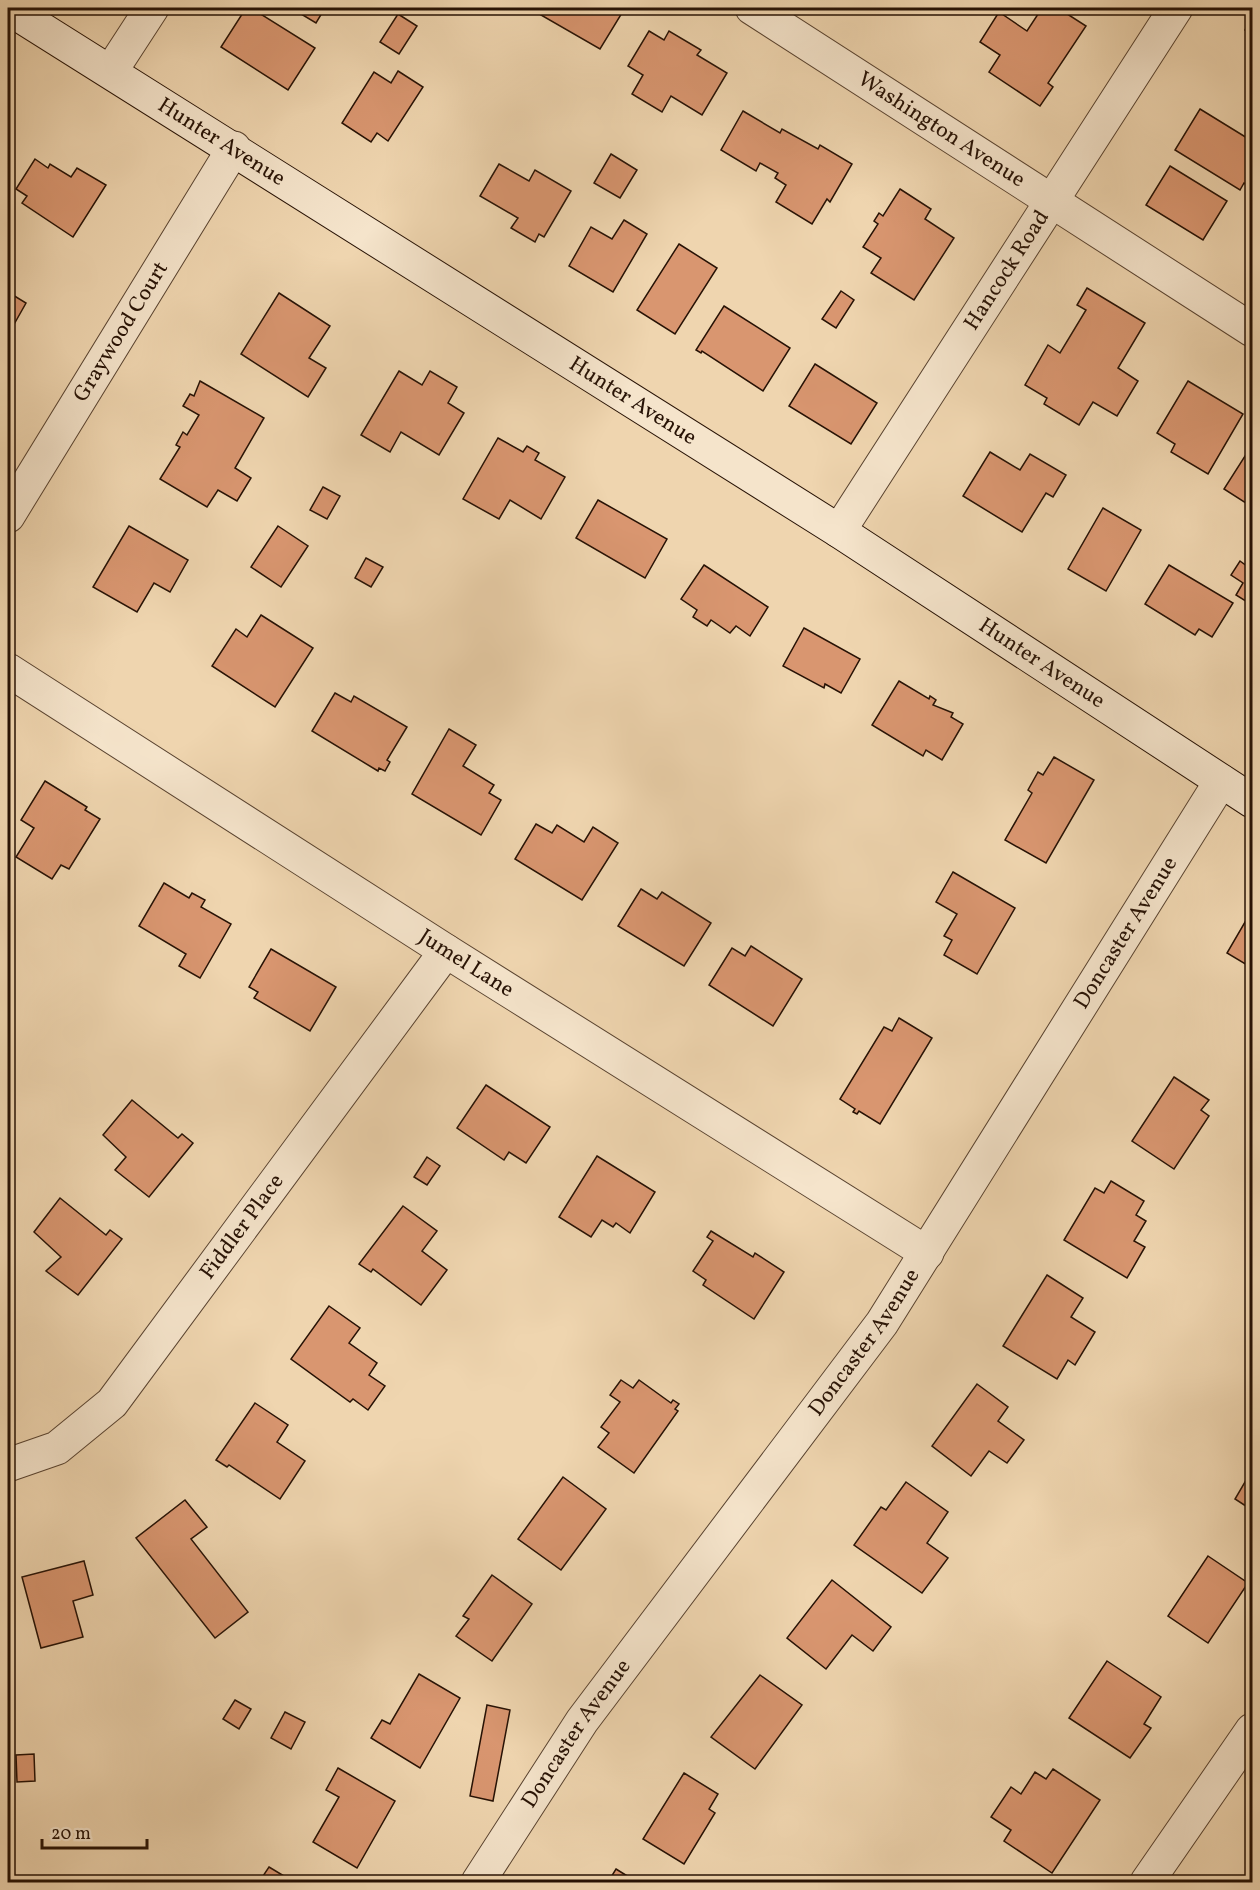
<svg xmlns="http://www.w3.org/2000/svg" width="1260" height="1890" viewBox="0 0 1260 1890" font-family="Vollkorn,serif">
<rect width="100%" height="100%" fill="#efd5af"/>
<filter id="stains"><feTurbulence type="fractalNoise" baseFrequency=".00333" numOctaves="4"/><feColorMatrix values="0 0 0 0 .2 0 0 0 0 .09 0 0 0 0 .02 0 0 0 .5 -.17"/></filter>
<radialGradient id="worn" r=".72"><stop offset=".6" stop-color="#630" stop-opacity="0"/><stop offset="1" stop-color="#630" stop-opacity=".3"/></radialGradient>
<g fill="#d99670" stroke="#271205" stroke-width="1.5">
<polygon points="246,8 251,8 315,48 288,90 221,47"/>
<polygon points="291,8 325,8 316,23"/>
<polygon points="536,8 625,8 600,49 534,11"/>
<polygon points="1042,8 1058,8 1086,26 1048,83 1053,87 1040,106 989,72 1000,55 980,42 999,12 1027,31"/>
<polygon points="398,14 417,26 399,54 380,42"/>
<polygon points="1252,17 1252,35 1245,30"/>
<polygon points="649,31 664,40 669,31 701,50 697,55 727,73 702,115 671,96 662,112 632,94 643,75 628,66"/>
<polygon points="398,71 423,87 388,141 377,133 371,142 342,123 374,72 391,83"/>
<polygon points="1200,109 1252,141 1252,188 1244,183 1240,190 1175,150"/>
<polygon points="743,111 780,133 782,129 818,149 820,145 852,164 830,202 827,199 812,224 776,202 786,185 775,178 778,173 760,163 756,171 721,150"/>
<polygon points="611,154 637,170 620,198 594,183"/>
<polygon points="35,159 48,168 50,164 71,177 77,168 106,185 73,237 22,203 27,196 16,189"/>
<polygon points="499,164 529,181 535,170 571,191 544,237 539,234 535,242 511,228 518,218 480,196"/>
<polygon points="1170,166 1227,201 1203,240 1146,205"/>
<polygon points="900,189 931,209 925,219 954,238 914,300 871,273 881,258 863,247 878,224 874,221 879,213 883,216"/>
<polygon points="624,220 647,234 613,292 569,266 591,227 612,239"/>
<polygon points="679,244 717,268 675,334 637,310"/>
<polygon points="1087,288 1145,323 1118,368 1138,381 1117,416 1093,402 1079,425 1044,404 1047,398 1025,385 1048,345 1060,353 1086,310 1077,305"/>
<polygon points="841,291 854,300 836,328 822,319"/>
<polygon points="8,292 26,303 8,335"/>
<polygon points="279,293 330,326 309,358 326,368 308,397 241,354"/>
<polygon points="724,306 790,348 763,391 702,351 701,353 696,350"/>
<polygon points="815,364 877,403 851,444 789,406"/>
<polygon points="399,371 422,385 430,371 457,387 448,403 464,413 439,455 401,432 390,452 361,435"/>
<polygon points="200,381 264,418 235,468 251,478 237,501 218,490 207,507 160,479 180,447 176,445 183,432 187,435 199,415 183,406 190,394 194,396"/>
<polygon points="1188,381 1243,414 1208,474 1171,452 1175,444 1157,433"/>
<polygon points="498,438 523,452 527,446 539,453 535,460 565,477 541,519 510,500 499,519 463,499"/>
<polygon points="1252,445 1252,507 1224,489"/>
<polygon points="990,452 1020,470 1030,454 1066,475 1053,497 1046,493 1022,532 963,496"/>
<polygon points="323,487 340,496 327,519 310,510"/>
<polygon points="598,500 667,539 645,578 576,538"/>
<polygon points="1103,508 1141,530 1106,591 1068,569"/>
<polygon points="129,526 188,560 170,592 154,583 137,612 93,587"/>
<polygon points="278,526 308,546 281,587 251,567"/>
<polygon points="366,558 383,567 371,587 355,578"/>
<polygon points="1240,561 1251,569 1252,567 1252,605 1236,595 1243,583 1231,575"/>
<polygon points="704,565 768,607 750,636 736,626 730,633 711,620 707,626 693,617 697,610 681,599"/>
<polygon points="1169,565 1233,603 1212,637 1199,629 1195,635 1145,604"/>
<polygon points="261,615 313,648 275,707 212,666 236,629 247,637"/>
<polygon points="804,628 860,659 841,693 825,684 824,688 783,666"/>
<polygon points="899,681 929,699 930,696 936,700 933,705 953,713 951,717 963,724 942,760 926,750 923,756 872,725"/>
<polygon points="335,693 351,702 354,696 407,727 387,760 390,762 385,771 379,768 378,771 312,731"/>
<polygon points="449,729 476,745 463,766 494,785 489,793 501,800 481,835 412,794"/>
<polygon points="1054,757 1094,780 1046,863 1005,840 1032,793 1028,790 1038,772 1043,775"/>
<polygon points="45,781 87,807 85,810 100,819 69,869 61,865 52,879 16,857 34,828 21,820"/>
<polygon points="536,824 552,833 557,825 584,842 593,827 618,843 582,900 515,859"/>
<polygon points="953,872 1015,908 977,974 944,955 952,940 944,936 957,914 936,902"/>
<polygon points="164,883 189,898 192,893 205,900 201,907 231,924 200,978 179,966 186,954 139,926"/>
<polygon points="641,889 657,899 662,892 711,923 684,966 618,926"/>
<polygon points="1252,910 1252,968 1227,953"/>
<polygon points="751,946 802,979 773,1026 709,985 732,948 745,956"/>
<polygon points="271,949 336,987 310,1031 254,998 258,992 249,987"/>
<polygon points="899,1018 932,1038 880,1124 859,1111 857,1114 853,1112 855,1109 840,1099 884,1027 892,1031"/>
<polygon points="1174,1077 1209,1100 1201,1110 1209,1116 1174,1169 1132,1141"/>
<polygon points="486,1085 550,1127 526,1163 509,1152 504,1160 457,1128"/>
<polygon points="132,1100 178,1138 182,1134 193,1143 149,1197 115,1170 126,1157 103,1135"/>
<polygon points="597,1156 655,1192 630,1233 616,1223 613,1227 602,1220 591,1237 559,1217"/>
<polygon points="427,1157 440,1166 427,1185 414,1177"/>
<polygon points="1111,1181 1144,1201 1136,1215 1146,1221 1134,1241 1145,1247 1127,1278 1064,1240 1095,1188 1104,1193"/>
<polygon points="60,1198 106,1235 110,1230 122,1239 78,1295 46,1271 61,1257 34,1232"/>
<polygon points="403,1206 437,1231 422,1251 447,1270 421,1305 373,1269 371,1272 359,1264"/>
<polygon points="711,1231 753,1257 755,1253 784,1272 754,1319 703,1285 706,1280 693,1271 713,1241 707,1237"/>
<polygon points="1047,1275 1083,1298 1071,1317 1095,1332 1075,1365 1068,1360 1057,1379 1003,1346"/>
<polygon points="329,1306 360,1328 349,1343 377,1363 369,1375 385,1386 368,1410 353,1399 350,1402 291,1359"/>
<polygon points="621,1380 633,1388 639,1380 671,1403 673,1400 679,1404 675,1409 678,1411 634,1473 598,1447 609,1433 601,1427 620,1402 610,1395"/>
<polygon points="977,1384 1008,1407 998,1421 1024,1440 1007,1463 989,1451 971,1476 932,1446"/>
<polygon points="255,1403 288,1425 277,1442 305,1461 280,1499 229,1465 227,1467 216,1460"/>
<polygon points="1252,1470 1252,1510 1235,1499"/>
<polygon points="563,1477 606,1509 561,1570 518,1539"/>
<polygon points="906,1482 948,1512 927,1543 948,1558 922,1593 854,1545 881,1507 886,1510"/>
<polygon points="185,1500 207,1527 191,1539 248,1612 215,1638 136,1538"/>
<polygon points="1208,1556 1248,1583 1208,1643 1168,1616"/>
<polygon points="84,1561 93,1595 73,1601 83,1637 41,1648 22,1577"/>
<polygon points="492,1575 532,1604 492,1661 456,1636 469,1619 463,1616"/>
<polygon points="832,1580 891,1627 873,1651 852,1635 826,1669 787,1638"/>
<polygon points="1107,1661 1161,1697 1144,1724 1151,1728 1130,1758 1069,1718"/>
<polygon points="419,1674 460,1698 420,1768 371,1738 382,1720 390,1724"/>
<polygon points="760,1675 802,1705 755,1769 711,1737"/>
<polygon points="235,1700 251,1709 239,1729 223,1719"/>
<polygon points="487,1705 510,1710 493,1801 470,1796"/>
<polygon points="285,1712 305,1722 291,1749 271,1738"/>
<polygon points="34,1754 35,1781 17,1782 16,1755"/>
<polygon points="338,1768 395,1801 357,1868 313,1842 339,1797 326,1790"/>
<polygon points="1053,1769 1100,1800 1052,1873 1004,1841 1011,1830 991,1817 1011,1787 1021,1794 1035,1772 1046,1779"/>
<polygon points="684,1773 718,1794 709,1809 715,1813 684,1864 643,1839"/>
<polygon points="269,1867 294,1882 259,1882"/>
<polygon points="616,1869 637,1882 608,1882"/>
</g>
<g fill="none" stroke-linecap="round" stroke-linejoin="round">
<g stroke="#594330" stroke-width="35">
<g id="street">
<path id="s1" d="M752,8L1252,330"/>
<polyline points="111,71 152,8"/>
<path id="s2" d="M8,516L234,148"/>
<path id="s3" d="M839,531L1176,8"/>
<path id="s4" d="M8,670L446,951L927,1253"/>
<path id="s5" d="M8,1465L57,1448L112,1403L446,951"/>
<path id="s6" d="M478,1882L582,1721L882,1323L1221,781"/>
<polyline points="1147,1882 1252,1730"/>
</g>
</g>
<g stroke="#271205" stroke-width="35">
<g id="secondary">
<path id="s7" d="M8,8L839,531L1252,801"/>
</g>
</g>
<use href="#street" stroke="#f5e4cb" stroke-width="33"/>
<use href="#secondary" stroke="#f5e4cb" stroke-width="33"/>
</g>
<g text-anchor="middle" dominant-baseline="central" stroke-width="5" stroke-linejoin="round" paint-order="stroke">
<g font-size="22" fill="#271205" stroke="#f5e4cb">
<text stroke="none"><textPath href="#s1" startOffset="225">Washington Avenue</textPath></text>
<text stroke="none"><textPath href="#s7" startOffset="252">Hunter Avenue</textPath></text>
<text stroke="none"><textPath href="#s3" startOffset="310">Hancock Road</textPath></text>
<text stroke="none"><textPath href="#s2" startOffset="216">Graywood Court</textPath></text>
<text stroke="none"><textPath href="#s7" startOffset="738">Hunter Avenue</textPath></text>
<text stroke="none"><textPath href="#s7" startOffset="1224">Hunter Avenue</textPath></text>
<text stroke="none"><textPath href="#s6" startOffset="1150">Doncaster Avenue</textPath></text>
<text stroke="none"><textPath href="#s4" startOffset="544">Jumel Lane</textPath></text>
<text stroke="none"><textPath href="#s5" startOffset="342">Fiddler Place</textPath></text>
<text stroke="none"><textPath href="#s6" startOffset="664">Doncaster Avenue</textPath></text>
<text stroke="none"><textPath href="#s6" startOffset="178">Doncaster Avenue</textPath></text>
</g>
</g>
<rect width="1260" height="1890" fill="none" stroke="#efd5af" stroke-width="30"/>
<rect x="9" y="9" width="1242" height="1872" fill="none" stroke="#271205" stroke-width="3"/>
<rect x="15" y="15" width="1230" height="1860" fill="none" stroke="#271205" stroke-width="1.5"/>
<path d="M42 1839v9h105v-9" fill="none" stroke="#271205" stroke-width="3"/>
<text x="51" y="1839" font-size="18" fill="#271205" stroke="#f5e4cb" stroke-width="4.5" paint-order="stroke">20 m</text>
<rect width="100%" height="100%" filter="url(#stains)"/>
<rect width="100%" height="100%" fill="url(#worn)"/>
</svg>
